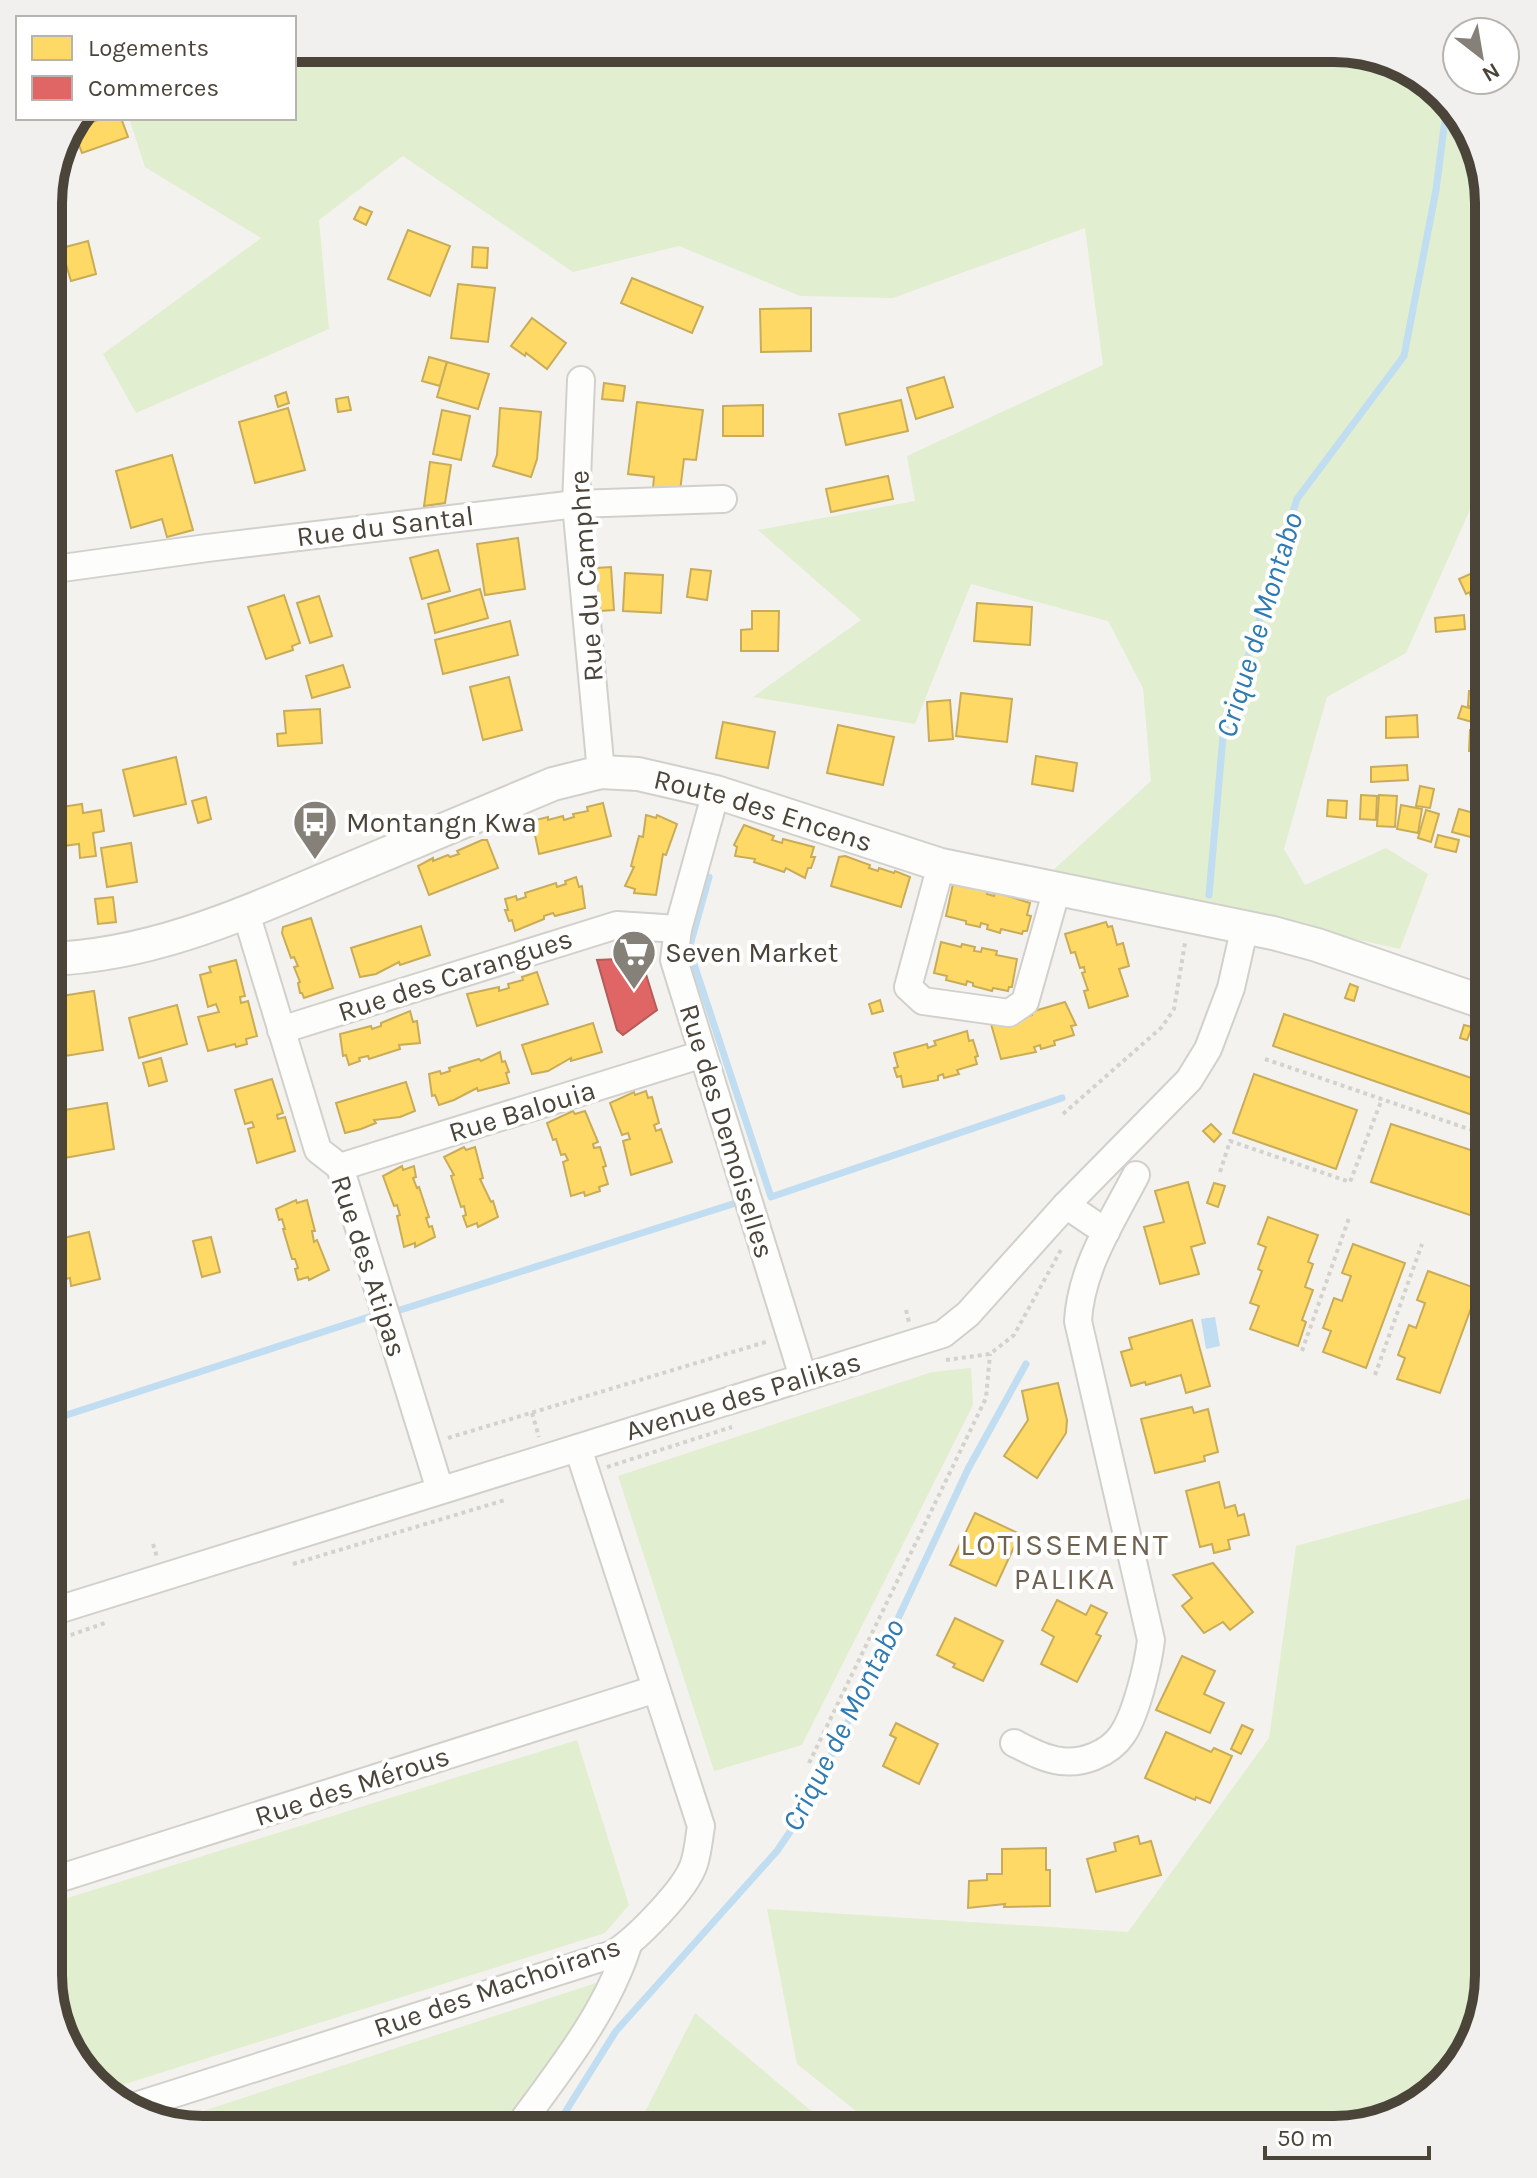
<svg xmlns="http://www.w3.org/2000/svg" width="1537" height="2178" viewBox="0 0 1537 2178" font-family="Karla,sans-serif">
<rect width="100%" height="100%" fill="#f4f2ee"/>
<g fill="#e1eecf">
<polygon points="294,48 1343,48 1412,69 1468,125 1489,203 1489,495 1473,503 1406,653 1327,697 1284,849 1305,885 1386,848 1428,874 1400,949 1051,872 1151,781 1143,688 1108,621 971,584 915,724 753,697 861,620 758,530 915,501 907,456 1103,365 1085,228 893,298 800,296 679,246 573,272 403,156 319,220 329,329 136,413 103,354 261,238 145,167 129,118 294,118"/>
<polygon points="971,1368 973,1405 802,1745 714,1771 618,1476 932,1372"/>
<polygon points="1489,1493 1471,1838 1489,1861 1489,1975 1468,2052 1412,2109 1334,2130 880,2130 797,2064 767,1909 1128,1932 1269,1738 1296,1546"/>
<polygon points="577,1740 629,1905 605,1933 106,2090 69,2053 48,1975 48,1904"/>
<polygon points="596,1983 579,2027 496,2130 194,2130 169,2122"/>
<polygon points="695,2013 834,2130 636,2130"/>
</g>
<polygon fill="#c0ddf1" points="1215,1317 1220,1346 1206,1349 1201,1319"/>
<g fill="#ffd966" stroke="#c9ac58" stroke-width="2">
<polygon points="103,118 121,118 128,137 82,153 73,129"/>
<polygon points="360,207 372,212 366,225 354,219"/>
<polygon points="408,230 450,246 430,296 388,279"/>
<polygon points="88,241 96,274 71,281 65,261 61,261 58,249"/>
<polygon points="473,247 488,248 487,268 472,267"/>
<polygon points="632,278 703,307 692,333 621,303"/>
<polygon points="458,284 495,288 488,342 451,338"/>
<polygon points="811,308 811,351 761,352 760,309"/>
<polygon points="532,318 566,343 547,369 526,353 525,356 511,346"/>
<polygon points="429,357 447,362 440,386 422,381"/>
<polygon points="447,362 489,374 478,409 437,397"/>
<polygon points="944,377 953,407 916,419 907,388"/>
<polygon points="604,383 625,386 623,401 602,399"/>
<polygon points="286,392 289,403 278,407 275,396"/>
<polygon points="348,397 351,410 338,412 336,399"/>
<polygon points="901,400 908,431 846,445 839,414"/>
<polygon points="637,402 703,410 696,460 684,459 680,491 653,488 654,477 628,474"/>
<polygon points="763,405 763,436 723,436 723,406"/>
<polygon points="288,408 305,470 255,483 239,422"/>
<polygon points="500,408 541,412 537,459 531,477 493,466 497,455"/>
<polygon points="442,410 470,416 461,460 433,454"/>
<polygon points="172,455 193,530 167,537 162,519 131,528 116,471"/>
<polygon points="430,462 451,465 445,503 424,506"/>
<polygon points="888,476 893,499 831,512 826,489"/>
<polygon points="518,538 525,589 485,595 477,544"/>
<polygon points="438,550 450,591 422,599 410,558"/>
<polygon points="1488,566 1489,583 1466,594 1459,579"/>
<polygon points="611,567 614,610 600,611 596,568"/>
<polygon points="691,569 711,571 707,600 687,597"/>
<polygon points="625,573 663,575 661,613 623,611"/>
<polygon points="480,589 488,618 435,633 428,604"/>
<polygon points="1489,589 1489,606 1475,611 1470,594"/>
<polygon points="284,595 300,643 292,646 293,650 266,659 248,607"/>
<polygon points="319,596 332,636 310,643 297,603"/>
<polygon points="977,603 1032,607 1030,645 974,641"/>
<polygon points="752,611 779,611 778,651 741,651 741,630 752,629"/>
<polygon points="1489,611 1489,628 1483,628 1482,612"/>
<polygon points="1464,615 1465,629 1436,632 1435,618"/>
<polygon points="510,621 518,655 443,674 435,640"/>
<rect x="1478" y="631" width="11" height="17"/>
<polygon points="343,665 350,687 312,698 306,676"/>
<polygon points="509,677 522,730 483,740 470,687"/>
<polygon points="1469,691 1489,692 1489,708 1468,706"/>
<polygon points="961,693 1012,699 1007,742 956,736"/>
<polygon points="950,700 953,739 929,741 927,702"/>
<polygon points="1462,706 1487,713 1483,725 1458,718"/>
<polygon points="320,709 322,743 278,746 277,734 286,733 284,711"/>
<polygon points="1417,715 1418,737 1386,738 1386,717"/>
<polygon points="723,722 775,732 768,768 716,758"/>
<polygon points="838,725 894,737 883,785 827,773"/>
<polygon points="1470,730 1489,731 1489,752 1469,751"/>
<polygon points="1036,756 1077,763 1073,791 1032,784"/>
<polygon points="176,757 186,804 134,816 123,770"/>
<polygon points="1407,765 1408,780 1371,782 1371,767"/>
<polygon points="1475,765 1489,769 1489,785 1471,781"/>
<polygon points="1420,786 1434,789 1430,808 1416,806"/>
<polygon points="1361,795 1377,796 1376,820 1360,819"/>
<polygon points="1379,795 1397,796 1395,827 1377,826"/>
<polygon points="206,797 211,819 198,823 192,801"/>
<polygon points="1328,800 1347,801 1346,818 1327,816"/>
<polygon points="603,803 611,836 539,854 532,821 548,817 548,820 563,816 564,820 574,817 573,814 588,811 587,807"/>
<polygon points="82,804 83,813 101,810 104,831 93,833 96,856 80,858 79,844 48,848 48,809"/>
<polygon points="1401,805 1422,809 1418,833 1397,829"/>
<polygon points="1459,809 1489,817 1489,842 1452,832"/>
<polygon points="1426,810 1439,814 1431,842 1418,838"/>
<polygon points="646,815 656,818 657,815 677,824 666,855 663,854 656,895 634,893 635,889 625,886 634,867 631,866 639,836 643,837"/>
<polygon points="744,825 774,836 772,840 782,843 783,839 814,847 811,857 815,857 811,868 808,868 805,878 786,868 784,872 754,862 755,859 735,856 737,847 734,845"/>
<polygon points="1438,835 1459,840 1456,852 1435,847"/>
<polygon points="482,840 487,840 498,868 429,895 418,866 433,858 433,861 448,855 450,857 459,854 457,851"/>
<polygon points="131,843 137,882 107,887 101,848"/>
<polygon points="845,856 870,865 869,868 878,871 879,868 894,873 895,871 910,877 901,907 831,886 839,857"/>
<polygon points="576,877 579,887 582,886 585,908 555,916 553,913 544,916 544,919 515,931 512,920 509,921 505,910 508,910 505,899 516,896 517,900 526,897 525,893 556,883 557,887 566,884 565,881"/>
<polygon points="953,884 988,890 987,894 994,896 995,892 1030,903 1027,915 1031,916 1027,931 1023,931 1022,934 1001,929 1000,933 987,929 988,925 981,923 980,927 966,924 966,921 946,916"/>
<polygon points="113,897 116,922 98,924 95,899"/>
<polygon points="311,918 333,988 304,998 302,993 300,993 298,983 300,982 294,967 298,966 294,957 291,958 282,933 283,927"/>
<polygon points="1106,922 1108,927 1112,926 1117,945 1123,943 1129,966 1119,969 1128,996 1089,1008 1084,991 1088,990 1082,973 1085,972 1084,967 1080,968 1075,952 1071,953 1065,934"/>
<polygon points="421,926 430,955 400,965 399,962 376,974 360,977 351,948"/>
<polygon points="941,942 961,947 962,944 975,947 974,951 981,952 982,948 997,951 996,955 1017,959 1012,987 1009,987 1008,991 993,988 992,991 973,986 973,983 967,981 966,985 946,980 947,976 934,973"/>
<polygon points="236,960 245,996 240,997 241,1003 248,1001 257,1036 246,1039 247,1044 236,1047 235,1044 208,1051 198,1017 219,1012 216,1004 208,1007 200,975 211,972 209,967"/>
<polygon points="537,972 548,1004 477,1026 467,994 499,987 499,991 509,988 508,984 523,980 522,977"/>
<polygon points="1350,984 1358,987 1354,1001 1345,998"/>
<polygon points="94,991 103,1050 52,1058 48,1030 48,998"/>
<polygon points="880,1000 883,1011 872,1014 869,1004"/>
<polygon points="1065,1002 1076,1025 1071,1026 1074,1035 1054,1041 1055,1045 1041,1049 1040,1045 1034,1047 1036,1052 1001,1059 991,1024 1025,1014 1026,1017 1032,1015 1031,1012"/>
<polygon points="177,1005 187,1044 139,1058 129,1018"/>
<polygon points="410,1011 413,1022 417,1021 420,1043 399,1045 400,1049 369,1059 368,1056 359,1058 360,1061 349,1065 346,1055 343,1056 340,1034 371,1026 372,1029 381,1026 381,1023"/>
<polygon points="1284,1014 1489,1084 1487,1120 1273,1046"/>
<polygon points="593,1023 602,1052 571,1061 571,1058 548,1071 532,1074 522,1045"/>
<polygon points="1464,1025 1472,1027 1467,1040 1460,1038"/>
<polygon points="967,1031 969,1041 973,1040 978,1056 975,1057 977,1064 957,1070 959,1074 944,1078 943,1074 938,1076 938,1080 903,1087 901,1076 897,1077 894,1068 898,1067 894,1053 927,1044 928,1048 936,1045 934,1041"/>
<polygon points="500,1052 502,1062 505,1061 509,1072 506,1073 509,1083 478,1091 477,1088 454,1100 439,1105 435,1095 432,1096 429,1074 440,1071 441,1074 450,1071 449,1068 479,1059 481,1061"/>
<polygon points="161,1058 167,1081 149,1086 143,1063"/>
<polygon points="1254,1074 1357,1110 1336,1169 1233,1133"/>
<polygon points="272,1079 283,1113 277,1115 278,1119 285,1117 295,1151 257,1163 248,1129 254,1127 252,1122 245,1124 235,1090"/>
<polygon points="406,1082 415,1111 400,1117 374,1120 376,1123 361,1129 345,1133 336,1103"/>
<polygon points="646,1091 648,1098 652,1097 659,1123 654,1125 656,1131 661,1129 672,1162 631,1175 623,1141 630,1139 628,1133 622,1135 610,1103 634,1092 635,1095"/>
<polygon points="107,1103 114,1149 59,1159 52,1112"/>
<polygon points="573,1111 575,1114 585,1111 598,1142 593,1144 594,1148 600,1147 606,1166 603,1167 608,1184 599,1187 600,1191 585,1196 584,1192 571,1196 563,1162 568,1160 565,1154 561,1155 556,1139 553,1140 547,1123"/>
<polygon points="1211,1124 1221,1134 1214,1142 1203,1131"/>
<polygon points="1391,1124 1489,1156 1489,1168 1473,1216 1371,1182"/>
<polygon points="464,1147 466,1150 475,1147 483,1178 480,1179 491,1202 493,1201 498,1217 478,1227 477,1223 467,1227 463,1216 466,1215 464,1206 461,1207 451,1176 454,1175 444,1157"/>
<polygon points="402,1166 403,1170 414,1166 416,1177 413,1178 417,1188 419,1187 429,1217 426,1218 429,1227 432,1226 435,1237 415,1247 415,1243 404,1247 397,1216 400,1215 397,1205 394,1206 383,1176"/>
<polygon points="1188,1182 1205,1243 1191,1247 1199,1274 1160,1284 1144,1227 1164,1222 1155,1191"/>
<polygon points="1214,1183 1225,1186 1218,1207 1207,1203"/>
<polygon points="296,1200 297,1203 307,1200 315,1231 312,1231 314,1242 317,1240 329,1270 309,1280 308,1277 298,1280 295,1269 298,1268 295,1259 292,1259 283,1229 285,1229 282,1219 279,1220 276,1209"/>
<polygon points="1268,1217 1318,1235 1308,1262 1313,1264 1305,1287 1313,1290 1302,1320 1306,1322 1298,1346 1250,1329 1259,1306 1250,1303 1262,1271 1258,1269 1266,1247 1258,1244"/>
<polygon points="57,1232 59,1239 89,1232 100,1279 71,1286 70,1278 48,1283 48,1234"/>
<polygon points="211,1237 220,1272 202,1277 193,1241"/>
<polygon points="1353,1244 1405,1263 1366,1368 1323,1352 1331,1331 1323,1328 1334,1298 1342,1301 1351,1276 1342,1273"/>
<polygon points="1428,1271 1478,1289 1440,1393 1397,1379 1405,1358 1398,1355 1409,1325 1416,1328 1425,1303 1417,1300"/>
<polygon points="1192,1320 1210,1386 1186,1393 1181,1375 1146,1385 1145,1382 1131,1386 1121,1352 1132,1349 1129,1338"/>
<polygon points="1058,1383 1067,1420 1066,1433 1037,1478 1004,1456 1028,1420 1022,1391"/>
<polygon points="1192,1407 1194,1413 1208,1409 1218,1452 1204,1456 1205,1461 1155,1473 1141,1419"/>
<polygon points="1219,1482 1225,1508 1235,1505 1238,1516 1244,1514 1249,1535 1228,1540 1230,1549 1214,1553 1212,1544 1200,1547 1186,1491"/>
<polygon points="975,1513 1020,1534 996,1586 950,1565"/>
<polygon points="1213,1563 1253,1612 1230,1630 1223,1622 1204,1633 1182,1606 1192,1598 1173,1575"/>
<polygon points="1057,1600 1086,1615 1091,1605 1107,1613 1096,1634 1101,1636 1077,1682 1041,1664 1054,1637 1042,1630"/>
<polygon points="955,1618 1003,1641 983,1681 953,1667 955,1664 937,1655"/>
<polygon points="1182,1656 1215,1671 1204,1694 1224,1703 1210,1733 1156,1710"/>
<polygon points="896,1723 938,1744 919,1784 883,1766 896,1738 890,1735"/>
<polygon points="1242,1725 1253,1730 1241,1754 1231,1749"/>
<polygon points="1166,1732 1211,1752 1214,1748 1232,1756 1210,1803 1196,1797 1195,1800 1145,1778"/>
<polygon points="1138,1836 1140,1844 1151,1841 1161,1875 1096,1892 1087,1859 1116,1851 1114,1843"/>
<polygon points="1046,1848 1046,1870 1050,1870 1050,1906 1004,1907 1005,1904 968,1908 969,1881 987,1880 987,1874 1002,1874 1002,1849"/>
</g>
<polygon fill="#e06666" stroke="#b35c58" stroke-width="2" points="641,958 657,1010 623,1035 617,1030 597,960"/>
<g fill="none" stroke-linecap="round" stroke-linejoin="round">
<g stroke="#c0ddf1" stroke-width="7">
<polyline points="709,877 689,949 771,1197 1062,1098"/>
<polyline points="1209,895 1223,737 1297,499 1404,356 1436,190 1447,104"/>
<polyline points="397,1311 739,1202"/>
<polyline points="48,1421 378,1314"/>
<polyline points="554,2130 616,2031 777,1851 802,1814 880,1657 968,1469 1026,1364"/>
</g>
<g stroke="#d2d0cb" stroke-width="30">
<g id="minor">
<polyline points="581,380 576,504 601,772"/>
<polyline points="48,570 207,548 576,504 723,499"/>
<polyline points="716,792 678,929 674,960 803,1377"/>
<polyline points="941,865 908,987 923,1001 1009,1013 1025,1002 1057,889"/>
<polyline points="246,913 318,1150 340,1167 440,1490"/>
<polyline points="281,1030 617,925 678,929"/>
<polyline points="340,1167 703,1054"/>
<polyline points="1066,1205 1106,1232"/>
<polyline points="48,1613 943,1334 968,1314 1066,1205 1189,1080 1208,1049 1231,988 1245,926"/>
<path d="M1014,1743C1028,1750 1044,1759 1061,1761C1082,1764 1109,1754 1122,1735C1136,1715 1148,1665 1151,1640L1078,1321C1081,1268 1112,1221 1136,1175"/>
<polyline points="48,1882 656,1689"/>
<path d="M126,2109L613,1954C636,1940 686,1889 694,1864C698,1852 699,1838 701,1826L578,1448"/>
<path d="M516,2130C558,2072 606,2014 628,1945"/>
</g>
</g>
<g stroke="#d2d0cb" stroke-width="36">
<g id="tertiary">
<path id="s1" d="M48,959C150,956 241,915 333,876C407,845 480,814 553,784L601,772L638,774L716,792L941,865L1273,933L1317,945L1489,1004"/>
</g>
</g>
<g stroke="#d3d2cc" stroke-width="4" stroke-dasharray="4 4" stroke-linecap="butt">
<polyline points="1265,1059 1489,1136"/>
<polyline points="1063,1114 1162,1027 1174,1009 1185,943"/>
<polyline points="1220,1172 1230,1141 1350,1182 1382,1099"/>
<polyline points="906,1310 909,1322"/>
<polyline points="1302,1351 1349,1218"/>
<polyline points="946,1360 990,1354 1014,1335 1062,1248"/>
<polyline points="1375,1375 1422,1244"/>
<polyline points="532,1413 539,1437"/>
<polyline points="448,1438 769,1341"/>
<polyline points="607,1467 732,1427"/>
<polyline points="153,1544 157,1557"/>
<polyline points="293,1564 505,1500"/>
<polyline points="48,1643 105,1623"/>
<polyline points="809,1763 986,1398 990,1354"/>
</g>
<use href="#minor" stroke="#fdfdfc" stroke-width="26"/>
<use href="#tertiary" stroke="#fdfdfc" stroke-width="32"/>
</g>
<defs>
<g id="bus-pin" transform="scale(2.3)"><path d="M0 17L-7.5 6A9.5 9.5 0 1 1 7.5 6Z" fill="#868178" stroke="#fff"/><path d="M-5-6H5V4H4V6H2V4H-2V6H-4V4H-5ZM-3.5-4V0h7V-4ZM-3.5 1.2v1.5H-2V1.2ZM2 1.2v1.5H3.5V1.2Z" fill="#fff"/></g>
<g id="supermarket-pin" transform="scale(2.3)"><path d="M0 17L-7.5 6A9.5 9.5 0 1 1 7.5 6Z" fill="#868178" stroke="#fff"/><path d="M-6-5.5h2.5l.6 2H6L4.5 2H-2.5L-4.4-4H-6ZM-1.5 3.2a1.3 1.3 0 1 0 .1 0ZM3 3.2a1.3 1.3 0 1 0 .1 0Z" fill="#fff"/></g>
</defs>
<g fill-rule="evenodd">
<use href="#bus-pin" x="315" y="822"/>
<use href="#supermarket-pin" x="634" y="952"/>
</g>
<g text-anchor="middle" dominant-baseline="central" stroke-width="8" stroke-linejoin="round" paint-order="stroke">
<g font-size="28" fill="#4b4439" stroke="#fff">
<text transform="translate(385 526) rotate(-7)">Rue du Santal</text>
<text transform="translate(586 576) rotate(-94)">Rue du Camphre</text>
<text stroke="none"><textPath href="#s1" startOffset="754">Route des Encens</textPath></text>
<text transform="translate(455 975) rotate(-18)">Rue des Carangues</text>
<text transform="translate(522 1111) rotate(-17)">Rue Balouia</text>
<text transform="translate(727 1131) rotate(73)">Rue des Demoiselles</text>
<text transform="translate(369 1266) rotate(72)">Rue des Atipas</text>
<text transform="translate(743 1396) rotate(-17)">Avenue des Palikas</text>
<text transform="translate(352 1786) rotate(-18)">Rue des Mérous</text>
<text transform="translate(497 1987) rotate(-19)">Rue des Machoirans</text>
</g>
<g font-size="28" fill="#4b4439" stroke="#fff" text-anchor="start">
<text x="346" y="822">Montangn Kwa</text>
<text x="665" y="952">Seven Market</text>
</g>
<g font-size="30" font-style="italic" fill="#2e7ab2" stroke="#fff">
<text transform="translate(1259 625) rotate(-73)">Crique de Montabo</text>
<text transform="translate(843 1725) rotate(-63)">Crique de Montabo</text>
</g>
<g font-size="30" letter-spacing="2" fill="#6e6250" stroke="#fff">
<text x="1065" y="1545">LOTISSEMENT<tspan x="1065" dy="34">PALIKA</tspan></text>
</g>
</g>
<path d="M0 0H1537V2178H0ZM203 62H1334A141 141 0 0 1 1475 203V1975A141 141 0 0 1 1334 2116H203A141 141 0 0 1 62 1975V203A141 141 0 0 1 203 62Z" fill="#f1f0ef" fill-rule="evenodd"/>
<path fill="none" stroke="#4b4439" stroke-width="10" d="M203 62H1334A141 141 0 0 1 1475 203V1975A141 141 0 0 1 1334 2116H203A141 141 0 0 1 62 1975V203A141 141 0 0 1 203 62Z"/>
<rect x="16" y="16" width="280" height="104" fill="#ffffff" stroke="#b7b4b0" stroke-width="2"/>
<rect x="32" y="36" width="40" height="24" fill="#ffd966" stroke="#b7b4b0" stroke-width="2"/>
<text x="88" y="56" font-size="24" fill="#4b4439">Logements</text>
<rect x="32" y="76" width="40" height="24" fill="#e06666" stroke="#b7b4b0" stroke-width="2"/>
<text x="88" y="96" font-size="24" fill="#4b4439">Commerces</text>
<g transform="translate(1481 56) rotate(149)"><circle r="38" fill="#ffffff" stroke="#b7b4b0" stroke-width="2"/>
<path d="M0-6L14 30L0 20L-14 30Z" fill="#868178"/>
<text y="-12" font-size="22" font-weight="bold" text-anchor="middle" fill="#4b4439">N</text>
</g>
<path d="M1265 2146v12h164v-12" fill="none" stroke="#4b4439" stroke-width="4"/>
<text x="1277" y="2146" font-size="24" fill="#4b4439" stroke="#ffffff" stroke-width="6" paint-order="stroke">50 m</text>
</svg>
